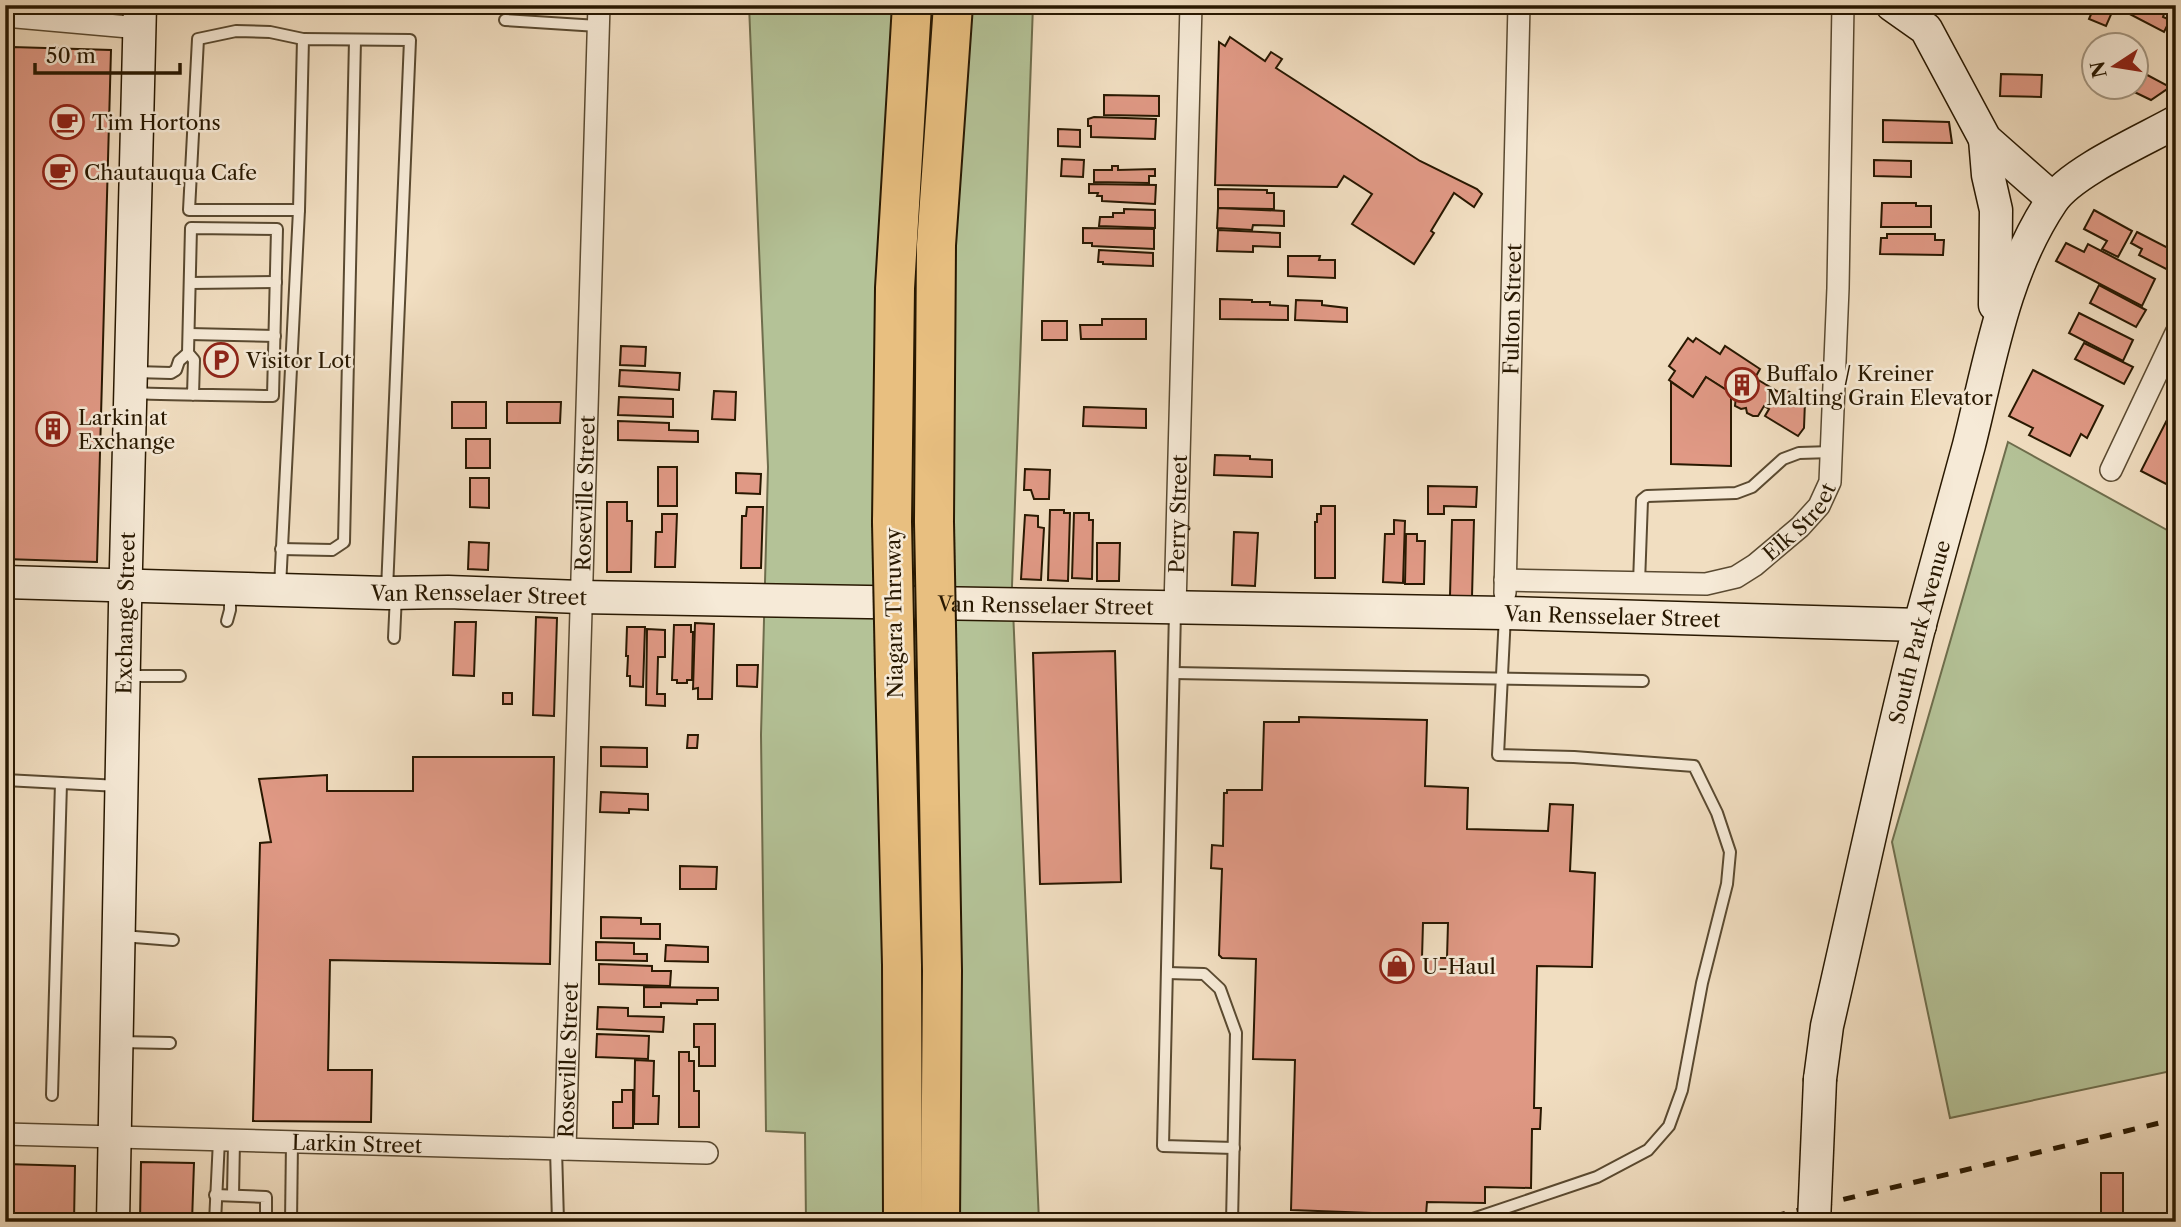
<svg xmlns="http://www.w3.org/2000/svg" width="2181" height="1227" viewBox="0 0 2181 1227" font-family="'Libre Caslon Text',serif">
<rect width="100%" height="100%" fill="#f1dec1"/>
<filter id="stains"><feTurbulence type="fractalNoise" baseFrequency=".00286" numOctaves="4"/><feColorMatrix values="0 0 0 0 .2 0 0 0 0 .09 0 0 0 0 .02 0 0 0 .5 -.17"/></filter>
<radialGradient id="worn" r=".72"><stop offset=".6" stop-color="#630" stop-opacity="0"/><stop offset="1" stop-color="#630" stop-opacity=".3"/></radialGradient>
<g fill="#b4c297" stroke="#6e6d4c" stroke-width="2">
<polygon points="749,5 1033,5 1012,586 1039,1222 806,1222 805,1133 766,1131 761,735 768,467"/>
<polygon points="2008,442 2176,535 2176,1070 1950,1118 1892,842"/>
</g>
<g fill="#e09985" stroke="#281801" stroke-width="2" fill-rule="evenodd">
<polygon points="2095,5 2104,5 2113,10 2106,26 2089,19"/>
<polygon points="2125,5 2154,5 2165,11 2163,17 2170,20 2164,32 2122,10"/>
<polygon points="1230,37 1265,61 1271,52 1282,59 1276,68 1420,161 1477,189 1482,194 1474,207 1454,193 1431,231 1434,233 1414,264 1352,224 1372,194 1344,176 1337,187 1215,185 1219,42 1225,46"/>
<polygon points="12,47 111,50 97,562 5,559 5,298"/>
<polygon points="2136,69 2170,87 2151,100 2126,88 2136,88"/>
<polygon points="2001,74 2042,75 2041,97 2000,96"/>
<polygon points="1104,95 1159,96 1159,116 1104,115"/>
<polygon points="1094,117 1156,119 1155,139 1091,137 1091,126 1088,126 1088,119"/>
<polygon points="1883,120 1949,122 1952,143 1883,142"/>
<polygon points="1058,129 1080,130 1080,147 1058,146"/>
<polygon points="1062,159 1084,160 1083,177 1061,176"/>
<polygon points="1874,160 1911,161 1911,177 1874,176"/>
<polygon points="1112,166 1118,166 1118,170 1155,169 1155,176 1149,176 1149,183 1094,182 1094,170 1112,170"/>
<polygon points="1089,184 1156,185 1155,204 1102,201 1102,196 1097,196 1098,193 1089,193"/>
<polygon points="1218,189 1267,190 1267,193 1274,193 1274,209 1218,208"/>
<polygon points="1882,203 1916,203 1916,206 1931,206 1931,227 1881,227"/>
<polygon points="1218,208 1284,211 1284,226 1253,225 1252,230 1217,228"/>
<polygon points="1124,209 1155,210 1155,228 1099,226 1100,217 1113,217 1113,213 1124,213"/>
<polygon points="2094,210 2132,231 2118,257 2102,249 2107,241 2084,229"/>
<polygon points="1083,228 1154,229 1154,249 1092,246 1092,243 1083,243"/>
<polygon points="1218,230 1280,233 1280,247 1253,246 1253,252 1217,251"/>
<polygon points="2137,232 2176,252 2176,259 2170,271 2139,255 2142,249 2131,243"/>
<polygon points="1887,234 1935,234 1935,240 1944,240 1943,255 1880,254 1881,238 1887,238"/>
<polygon points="2066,243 2084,252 2088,244 2155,279 2142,306 2056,261"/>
<polygon points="1099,250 1153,253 1153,266 1103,264 1103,262 1098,262"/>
<polygon points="1288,256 1320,256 1319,260 1335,260 1335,278 1288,276"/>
<polygon points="2099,285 2146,310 2136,327 2090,303"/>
<polygon points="1220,299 1252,300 1252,302 1270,302 1270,305 1288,306 1288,320 1220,319"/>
<polygon points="1296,300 1322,301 1322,305 1347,308 1347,322 1295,320"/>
<polygon points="2079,313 2133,340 2123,361 2069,333"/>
<polygon points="1102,319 1146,319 1146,339 1081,339 1080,325 1102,325"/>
<rect x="1042" y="321" width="25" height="19"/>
<polygon points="1688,338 1693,342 1696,338 1720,354 1725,346 1760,369 1755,378 1780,393 1783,388 1805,401 1804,428 1798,436 1765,416 1769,409 1764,406 1758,416 1753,416 1747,413 1746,408 1741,409 1735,406 1736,396 1706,377 1693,397 1669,380 1675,371 1669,366"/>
<polygon points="2084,343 2133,367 2124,384 2075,359"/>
<polygon points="621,346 646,347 645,366 620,365"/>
<polygon points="620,370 680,373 679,390 619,386"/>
<polygon points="2033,370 2103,406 2087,438 2081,434 2070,456 2029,435 2033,428 2009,416"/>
<polygon points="1706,377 1731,393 1731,466 1671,464 1671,382 1693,397"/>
<polygon points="714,391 736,392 735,420 712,419"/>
<polygon points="619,397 673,399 673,417 618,415"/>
<rect x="452" y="402" width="34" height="26"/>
<polygon points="507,402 561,402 560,423 507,423"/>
<polygon points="1084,407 1146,409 1146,428 1083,426"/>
<polygon points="2171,412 2176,414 2176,489 2141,471"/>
<polygon points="618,421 669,423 669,430 698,431 698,442 618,440"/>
<rect x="466" y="439" width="24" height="29"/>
<polygon points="1215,455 1250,456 1250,459 1272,460 1272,477 1214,475"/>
<rect x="658" y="467" width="19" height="39"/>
<polygon points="1025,469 1050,470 1049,499 1034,499 1031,490 1024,490"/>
<polygon points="736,473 761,474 760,494 736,493"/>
<polygon points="470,478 489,478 489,508 470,507"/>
<polygon points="1428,486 1477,487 1476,507 1444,506 1444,514 1428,514"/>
<polygon points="607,502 627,502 627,521 632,521 631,572 607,572"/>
<polygon points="1321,506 1335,506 1335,578 1315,578 1315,522 1317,522 1317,514 1321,514"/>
<polygon points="747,507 763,507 761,568 741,568 742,516 746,516"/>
<polygon points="1050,510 1064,510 1064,513 1070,513 1068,581 1048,580"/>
<polygon points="1074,513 1089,513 1089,520 1093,520 1092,579 1072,578"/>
<polygon points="662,514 677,514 675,567 655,567 656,532 662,532"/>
<polygon points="1025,515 1038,516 1038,527 1044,528 1041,580 1021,579"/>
<polygon points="1394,520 1405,521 1403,583 1383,582 1385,534 1394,534"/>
<polygon points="1452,520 1474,520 1472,597 1450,596"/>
<polygon points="1234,532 1258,533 1255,586 1232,585"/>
<polygon points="1406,534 1417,534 1417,541 1425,541 1424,584 1405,584"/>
<polygon points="469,542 489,543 488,570 468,569"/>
<polygon points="1097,543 1120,543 1119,581 1097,581"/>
<polygon points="536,617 557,618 554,716 533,715"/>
<polygon points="455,622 476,622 474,676 453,675"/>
<polygon points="695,623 714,624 712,699 698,699 698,688 693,689"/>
<polygon points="674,625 691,625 691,632 693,632 692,680 687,680 687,683 677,683 677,680 672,680"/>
<polygon points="627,627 645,627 643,687 630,686 630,676 627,676 628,656 626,656"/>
<polygon points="647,629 665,630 665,657 658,657 657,694 665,694 665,706 646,705"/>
<polygon points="1115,651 1121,882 1040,884 1033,653"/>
<polygon points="737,665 758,665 757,687 737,686"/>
<rect x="503" y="693" width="9" height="11"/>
<path d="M1299,717L1427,720L1425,786L1468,788L1467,829L1548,831L1550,804L1573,805L1570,871L1595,873L1592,967L1537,966L1534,1108H1541L1540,1129H1532L1531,1188L1485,1187V1203L1427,1202L1426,1215L1291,1210L1295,1060L1253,1059L1256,959L1222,958L1219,955L1222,869L1211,868L1212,845L1223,846L1224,793H1227V790H1262L1264,722H1299ZM1423,923H1448L1447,958H1422Z"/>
<polygon points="688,735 698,735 697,748 687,748"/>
<polygon points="601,747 647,748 647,767 601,766"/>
<polygon points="413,757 554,757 550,964 330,960 328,1070 372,1070 371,1122 253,1121 260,843 271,842 259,779 327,775 327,791 413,791"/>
<polygon points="601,792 648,794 648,810 629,809 629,813 600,812"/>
<polygon points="680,866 717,867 716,889 680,889"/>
<polygon points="601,917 641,918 641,924 660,924 660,939 601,938"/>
<polygon points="596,942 634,943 634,954 647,954 647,961 596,960"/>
<polygon points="666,945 708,947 708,962 665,961"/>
<polygon points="599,964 652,966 652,971 671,971 670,986 599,984"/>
<polygon points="644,987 718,988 718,1000 697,1000 697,1004 661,1003 661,1007 644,1007"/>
<polygon points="598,1007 628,1008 628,1016 664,1017 663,1032 597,1029"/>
<polygon points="694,1024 715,1024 715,1066 699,1066 699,1047 694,1047"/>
<polygon points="597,1034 649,1036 648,1059 596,1057"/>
<polygon points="679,1052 689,1052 689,1061 694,1061 694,1091 699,1091 699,1127 679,1127"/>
<polygon points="635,1060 654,1061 653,1096 659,1096 658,1124 634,1124"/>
<polygon points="622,1090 633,1090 633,1128 613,1128 613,1102 622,1102"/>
<polygon points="141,1162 194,1163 192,1222 140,1222"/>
<polygon points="5,1164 75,1166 74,1222 5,1222"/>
<rect x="2101" y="1173" width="22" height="49"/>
</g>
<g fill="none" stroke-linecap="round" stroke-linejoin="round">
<g stroke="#5a4a31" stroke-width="14">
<g id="lane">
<polyline points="505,20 598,26"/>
<polyline points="299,210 189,210 198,39 236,31 270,32 303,39"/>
<polyline points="190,283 276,282"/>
<polyline points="189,334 275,336"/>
<polyline points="135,372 171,373 176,370 179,361 188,353"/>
<path d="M133,393C180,395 226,395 273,396L277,229L191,228L188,353L194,360L193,395"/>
<polyline points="281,549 332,550 344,542 355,40"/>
<polyline points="1639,583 1642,500 1647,496 1736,493 1752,487 1783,459 1799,453 1832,452"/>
<polyline points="280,587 299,210 303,39 410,40 387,590"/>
<polyline points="1175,611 1163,1146 1234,1148"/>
<polyline points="227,621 230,610 230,593"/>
<polyline points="394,638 396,595"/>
<polyline points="1174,673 1643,681"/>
<polyline points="127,676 180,676"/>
<polyline points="5,780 119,786"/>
<polyline points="122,936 173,940"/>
<polyline points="1167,973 1204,974 1220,989 1236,1033 1232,1222"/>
<polyline points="120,1042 170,1043"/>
<polyline points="52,1095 61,783"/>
<polyline points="556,1149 558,1222"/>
<polyline points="215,1195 266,1197 266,1222"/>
<polyline points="233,1195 234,1141"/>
<polyline points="215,1222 219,1140"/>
<polyline points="291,1222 292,1142"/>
<polyline points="1464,1222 1597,1177 1648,1150 1669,1126 1682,1090 1702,983 1727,884 1730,852 1717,813 1694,766 1574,757 1498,755 1505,615"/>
</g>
</g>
<g stroke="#5a4a31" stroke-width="24">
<g id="street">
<polyline points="5,16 140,28"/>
<polyline points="2111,470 2176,333"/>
<path id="s1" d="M1505,580L1706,584L1736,577L1755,565L1800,527L1819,506L1830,482L1838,288L1843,5"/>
<path id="s2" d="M1505,593L1519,5"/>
<path id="s3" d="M1175,608L1191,5"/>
<path id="s4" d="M5,1134L707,1153"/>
<path id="s5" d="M565,1149L599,5"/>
</g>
</g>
<g stroke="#281801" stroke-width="35">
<g id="secondary">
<polyline points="1892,5 1926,29 1985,139 2053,199"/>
<polyline points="1985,139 1988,175 1996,210 1995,305"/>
<path id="s6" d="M5,582L387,593L448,592L580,597L1505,613L1920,625"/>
<path id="s7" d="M1820,1079L1827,1026C1858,892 1886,757 1920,624C1936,564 1953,505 1969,445C1990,362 2003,274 2052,201C2071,172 2144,140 2176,122"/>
<path id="s8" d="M113,1222L125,606L140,5"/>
</g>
</g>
<g stroke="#281801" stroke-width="42">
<g id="highway">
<polyline points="892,522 895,288 912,5"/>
<polyline points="934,522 936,245 953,5"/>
<polyline points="895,673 902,965 903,1222"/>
<polyline points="937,678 942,971 940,1222"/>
</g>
</g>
<use href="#lane" stroke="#f6ead7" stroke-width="10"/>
<use href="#street" stroke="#f6ead7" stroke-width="21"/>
<use href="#secondary" stroke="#f6ead7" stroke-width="32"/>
<use href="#highway" stroke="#e8bf80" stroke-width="38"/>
<polyline stroke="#281801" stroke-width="5" stroke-dasharray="12 12" stroke-linecap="butt" points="1750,1222 2176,1119"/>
<g stroke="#281801" stroke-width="35" stroke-linecap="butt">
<polyline id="secondary-bridge" points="1814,1222 1820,1079"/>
</g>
<g stroke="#281801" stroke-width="42" stroke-linecap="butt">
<g id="highway-bridge">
<polyline points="892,522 895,673"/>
<polyline points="934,522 937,678"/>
</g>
</g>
<use href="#secondary-bridge" stroke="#f6ead7" stroke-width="32"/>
<use href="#highway-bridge" stroke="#e8bf80" stroke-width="38"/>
</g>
<defs>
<g id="cafe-ring" transform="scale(1.75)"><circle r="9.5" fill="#f6ead7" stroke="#8f2418" stroke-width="1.5"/><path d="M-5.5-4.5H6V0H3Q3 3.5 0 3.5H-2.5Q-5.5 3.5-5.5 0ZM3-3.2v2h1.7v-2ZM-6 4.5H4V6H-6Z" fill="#8f2418"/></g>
<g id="parking-ring" transform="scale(1.75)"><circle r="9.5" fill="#f6ead7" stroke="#8f2418" stroke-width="1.5"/><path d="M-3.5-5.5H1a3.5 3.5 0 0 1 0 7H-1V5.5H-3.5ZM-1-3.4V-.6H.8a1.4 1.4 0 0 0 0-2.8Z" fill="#8f2418"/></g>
<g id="building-ring" transform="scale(1.75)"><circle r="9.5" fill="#f6ead7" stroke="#8f2418" stroke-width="1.5"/><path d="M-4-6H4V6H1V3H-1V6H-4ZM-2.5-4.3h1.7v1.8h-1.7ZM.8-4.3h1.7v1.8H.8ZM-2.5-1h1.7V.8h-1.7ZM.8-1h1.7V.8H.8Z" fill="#8f2418"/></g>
<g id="shop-ring" transform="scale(1.75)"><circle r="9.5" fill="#f6ead7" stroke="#8f2418" stroke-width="1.5"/><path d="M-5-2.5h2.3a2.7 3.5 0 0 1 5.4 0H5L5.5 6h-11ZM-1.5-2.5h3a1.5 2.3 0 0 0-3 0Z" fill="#8f2418"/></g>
</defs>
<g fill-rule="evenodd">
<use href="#cafe-ring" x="67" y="122"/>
<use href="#cafe-ring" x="60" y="172"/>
<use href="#parking-ring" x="221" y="360"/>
<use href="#building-ring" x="1742" y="385"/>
<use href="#building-ring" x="53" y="429"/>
<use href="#shop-ring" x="1397" y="966"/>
</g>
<g text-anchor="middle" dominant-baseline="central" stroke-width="5" stroke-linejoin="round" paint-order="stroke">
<g font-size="21" fill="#281801" stroke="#f6ead7" text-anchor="start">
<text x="92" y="122">Tim Hortons</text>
<text x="84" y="172">Chautauqua Cafe</text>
<text x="246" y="360">Visitor Lot</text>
<text x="1766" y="373">Buffalo / Kreiner<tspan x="1766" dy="24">Malting Grain Elevator</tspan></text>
<text x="78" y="417">Larkin at<tspan x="78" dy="24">Exchange</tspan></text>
<text x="1422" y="966">U-Haul</text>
</g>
<g font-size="21" fill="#281801" stroke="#f6ead7">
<text stroke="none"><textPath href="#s2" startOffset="284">Fulton Street</textPath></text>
<text stroke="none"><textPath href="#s5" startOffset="656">Roseville Street</textPath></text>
<text stroke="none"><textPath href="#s3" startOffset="94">Perry Street</textPath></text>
<text stroke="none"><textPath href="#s1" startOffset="317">Elk Street</textPath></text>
<text stroke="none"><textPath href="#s6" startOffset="474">Van Rensselaer Street</textPath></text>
<text stroke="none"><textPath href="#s6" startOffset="1041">Van Rensselaer Street</textPath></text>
<text stroke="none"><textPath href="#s8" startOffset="609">Exchange Street</textPath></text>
<text transform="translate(894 613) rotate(-91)">Niagara Thruway</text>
<text stroke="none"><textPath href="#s6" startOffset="1608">Van Rensselaer Street</textPath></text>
<text stroke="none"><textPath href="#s7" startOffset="458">South Park Avenue</textPath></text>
<text stroke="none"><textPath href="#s5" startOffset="89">Roseville Street</textPath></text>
<text stroke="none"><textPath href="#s4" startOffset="352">Larkin Street</textPath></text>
</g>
</g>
<rect width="2181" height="1227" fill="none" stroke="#f1dec1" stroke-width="28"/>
<rect x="7" y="7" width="2167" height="1213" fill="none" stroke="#281801" stroke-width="3.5"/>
<rect x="14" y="14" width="2153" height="1199" fill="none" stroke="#281801" stroke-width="2"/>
<g transform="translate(2115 66) rotate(258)"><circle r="33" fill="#f6ead7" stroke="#a49681" stroke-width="2"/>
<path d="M0-5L12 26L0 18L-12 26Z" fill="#8f2418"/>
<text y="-10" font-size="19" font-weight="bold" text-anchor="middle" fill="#281801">N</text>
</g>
<path d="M35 63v10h145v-10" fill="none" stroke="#281801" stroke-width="3.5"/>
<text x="46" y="63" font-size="21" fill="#281801" stroke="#f6ead7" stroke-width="5" paint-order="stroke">50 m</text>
<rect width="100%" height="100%" filter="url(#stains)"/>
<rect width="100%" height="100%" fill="url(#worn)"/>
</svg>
